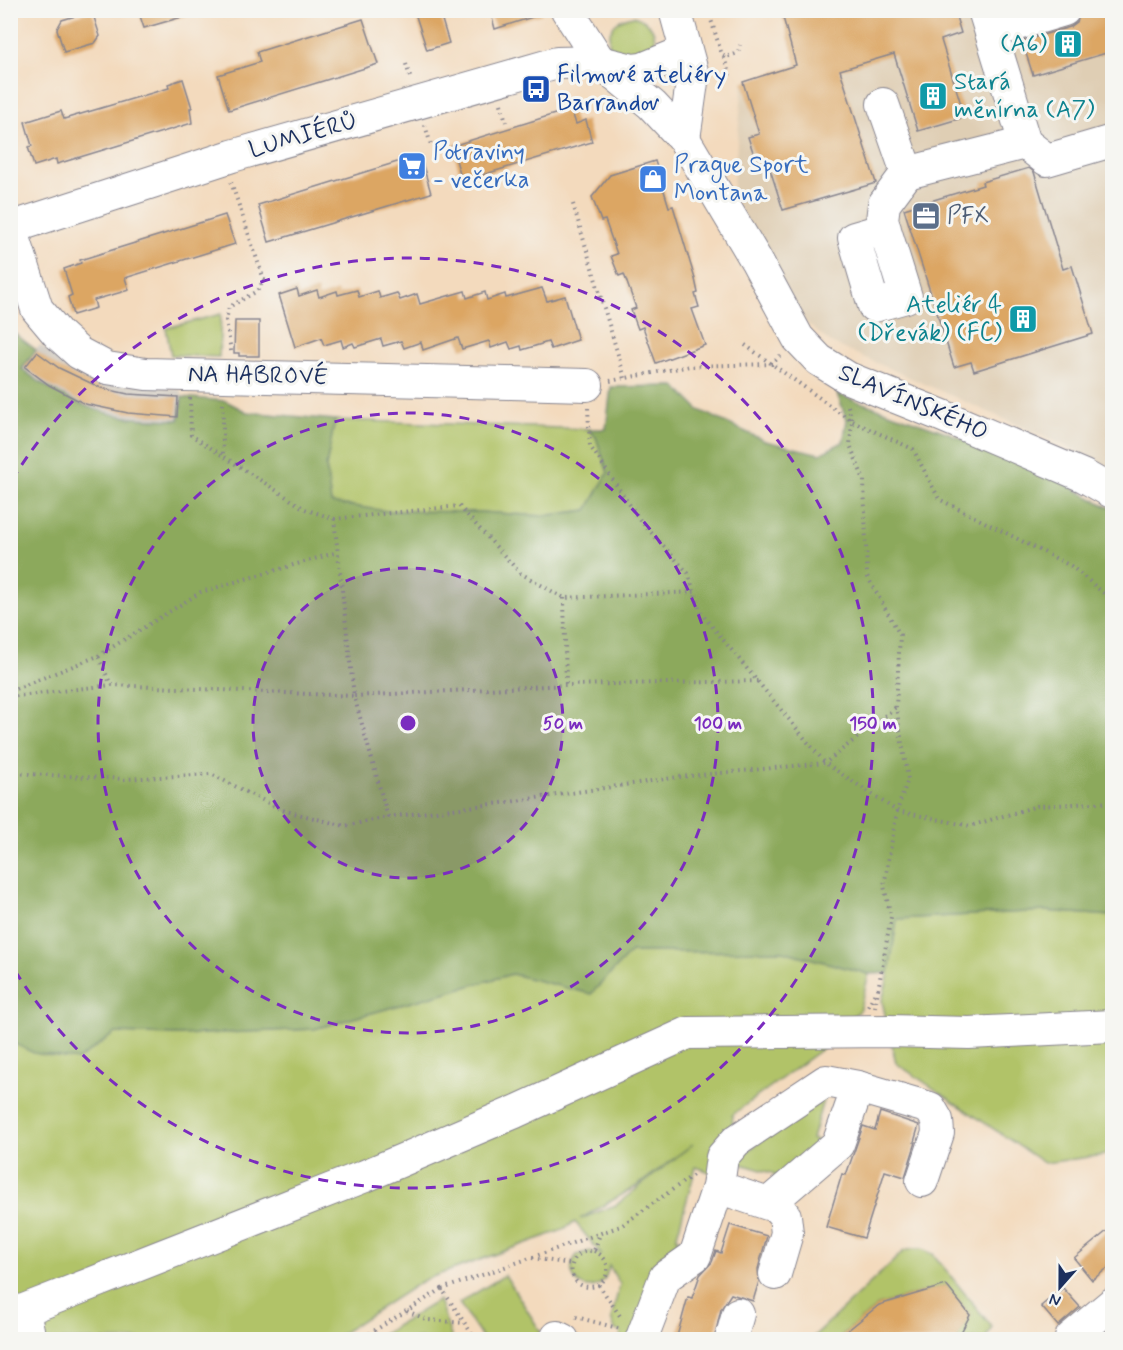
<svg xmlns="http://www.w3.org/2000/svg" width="1123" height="1350" viewBox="0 0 1123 1350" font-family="Mynerve,sans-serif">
<rect width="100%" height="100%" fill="#f6f6f2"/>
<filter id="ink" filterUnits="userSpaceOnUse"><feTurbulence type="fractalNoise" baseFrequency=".0167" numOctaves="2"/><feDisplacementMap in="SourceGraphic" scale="12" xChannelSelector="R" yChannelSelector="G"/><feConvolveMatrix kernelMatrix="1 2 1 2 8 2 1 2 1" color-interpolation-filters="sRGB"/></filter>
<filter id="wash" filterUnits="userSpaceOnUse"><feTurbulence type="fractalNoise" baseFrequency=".008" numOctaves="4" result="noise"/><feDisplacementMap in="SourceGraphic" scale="24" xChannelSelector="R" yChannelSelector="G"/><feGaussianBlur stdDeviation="1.35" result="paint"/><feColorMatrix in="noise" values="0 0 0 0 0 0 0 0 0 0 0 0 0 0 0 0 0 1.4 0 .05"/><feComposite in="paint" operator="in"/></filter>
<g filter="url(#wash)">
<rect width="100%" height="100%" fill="#f3dabd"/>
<polygon fill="#dfceb4" points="781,11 1112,11 1112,471 1086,455 831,343 804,321 732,195 743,82 792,67 795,61"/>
<polygon fill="#cbc3b8" points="40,345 62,359 103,379 182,390 179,420 127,417 84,406 44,387 21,369"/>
<g fill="#b1c367" stroke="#667962" stroke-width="1.5" fill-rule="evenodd">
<path d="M633,16C651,21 658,32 654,50L631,64L610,48C606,30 615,19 633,16Z"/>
<polygon points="221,314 219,357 171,355 166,328"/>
<polygon points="335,420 588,429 596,437 608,473 587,510 543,516 479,512 387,511 331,504 326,466"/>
<polygon points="1045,911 1112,916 1112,1154 1044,1163 896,1063 882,1001 889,973 897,919"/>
<path d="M783,951L869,974L859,1011L835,1032L823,1048L732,1115L734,1135L710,1172L696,1167L676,1239L689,1242L632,1339H620L621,1332L615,1330L611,1319L620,1284L609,1266C603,1305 556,1283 577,1255L590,1251L601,1254L575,1222L560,1231L424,1280L333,1339L11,1340V1042L35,1053L78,1060L115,1033L178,1035L314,1029L512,974L591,994L631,952ZM693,1144L616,1205L580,1219L637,1186Z"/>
<polygon points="826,1090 812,1139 825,1144 772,1187 775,1174 734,1162"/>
<polygon points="911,1249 922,1249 933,1254 992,1327 985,1339 957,1339 970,1315 946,1285 879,1305 837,1339 810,1340 904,1251"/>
<polygon points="505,1275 544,1337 540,1340 483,1339 459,1303"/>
<polygon points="439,1300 452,1339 375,1339"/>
</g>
<path fill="#8ca95c" stroke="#546c5d" stroke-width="1.5" d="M15,334L36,350L22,369C52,393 88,411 127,417C144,420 162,419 179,420L182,397L226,401L247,412L335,420L326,466L331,503L387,511L479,512L543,516L587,510L608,473L596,437L588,429H606L611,387L675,386L699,410L765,441L820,454L843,442L847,420L837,394L949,433L1056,479L1112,509V916L1045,911L897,919L889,973L869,974L783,951L631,952L591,994L512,974L314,1029L178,1035L115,1033L78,1060L34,1053L11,1042L10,351Z"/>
<g id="blocks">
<g fill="#dca664">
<polygon points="138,10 188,10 189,15 144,28"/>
<polygon points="414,10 439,10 449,43 427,50"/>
<polygon points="490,10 541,10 542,14 495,29"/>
<polygon points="781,10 954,10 961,33 941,40 965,117 918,131 894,54 840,70 876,183 783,210 769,166 759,170 748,137 759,134 743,82 796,65"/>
<polygon points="1081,10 1113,10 1113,51 1033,75 1022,41 1070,27 1077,22"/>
<polygon points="92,11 100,36 95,43 64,52 57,29 62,20"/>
<polygon points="363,19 378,64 229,110 218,75 260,62 257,52"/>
<polygon points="183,79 192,108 190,108 192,123 57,164 56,159 34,166 28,147 32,146 25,122 61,111 64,119 169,88 168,84"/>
<polygon points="571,109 576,124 586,120 592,142 462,181 452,146"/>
<polygon points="420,155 431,193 269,242 258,205"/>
<polygon points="655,161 669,207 673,206 695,279 698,293 695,294 699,307 692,309 705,345 656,363 643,327 638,329 631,310 636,308 624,274 619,276 611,256 617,254 605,220 601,221 592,197 610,175"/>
<polygon points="1029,168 1034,172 1063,269 1072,266 1093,334 974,371 971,362 954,367 904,209 983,185 982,182"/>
<polygon points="225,215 235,244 125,278 129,290 94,300 96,308 73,315 68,297 72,295 64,269 81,263 80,260"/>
<polygon points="542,288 547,301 565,296 578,340 551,349 548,342 522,350 521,346 511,349 508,342 491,348 489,341 462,349 458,338 423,350 421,342 404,348 401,341 383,346 381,339 355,347 353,343 343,347 341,340 324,345 321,338 295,347 279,295 297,289 299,296 317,290 319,297 337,291 338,295 357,290 359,297 378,291 380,298 397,293 400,300 417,294 420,304 465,291 467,298 485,292 487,300 505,294 506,298"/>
<polygon points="235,321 259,321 259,356 239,356 239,353 234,353"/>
<polygon points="37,352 59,368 101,388 128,394 178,397 177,417 128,413 85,404 49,385 25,367"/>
<polygon points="880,1112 919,1125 914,1142 916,1142 905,1177 885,1171 864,1238 826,1227 842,1174 846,1175 863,1126 875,1130"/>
<polygon points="730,1225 767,1236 758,1269 759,1281 753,1301 731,1294 721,1309 714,1340 676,1340 688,1297 692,1298 700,1275 712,1262 716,1251 721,1253"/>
<polygon points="1113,1226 1113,1264 1092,1280 1074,1258"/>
<polygon points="946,1285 970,1315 957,1340 836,1340 879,1305"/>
<polygon points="1063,1288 1080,1307 1058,1326 1041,1306"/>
</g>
</g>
</g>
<g filter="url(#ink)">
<use href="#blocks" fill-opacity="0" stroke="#87848e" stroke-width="1.5"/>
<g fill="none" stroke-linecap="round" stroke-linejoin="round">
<g stroke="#87848e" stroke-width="34">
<g id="minor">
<polyline points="567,10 600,62 652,105 684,139 756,260 798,338 819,360 848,378 943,416 1084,476 1112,492"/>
<polyline points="675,10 693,75 684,139"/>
<polyline points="984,10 1025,143"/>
<polyline points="991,32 1064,10"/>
<polyline points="883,104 907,173 1025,143"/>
<polyline points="1025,143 1047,160 1112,141"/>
<polyline points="10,228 232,156 557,63 600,62 633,70 642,69 686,51"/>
<polyline points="11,228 37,309 58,334 79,353 107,368 146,374 587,385"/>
<polyline points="885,229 854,238 874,306 906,297 882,220 884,204 907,173"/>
<polyline points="858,1087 930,1108 937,1120 938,1133 922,1181"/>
<polyline points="772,1201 785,1216 787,1233 775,1274"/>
<polyline points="557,1337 563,1340"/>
<polyline points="1071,1338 1112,1304"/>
<polyline points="731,1339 738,1314"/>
<polyline points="30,1340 24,1310 365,1176 515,1112 688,1033 889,1031 969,1033 1112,1026"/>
<polyline points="641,1340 665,1277 695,1256 718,1187 768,1204 838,1144 858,1087 826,1081 736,1141 722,1157 718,1187"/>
</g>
</g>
<g stroke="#87848e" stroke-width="4" stroke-dasharray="1.5 4.5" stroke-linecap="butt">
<polyline points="708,10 722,55 726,57 738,53 740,45"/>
<polyline points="709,15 725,10"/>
<polyline points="724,57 731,80"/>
<polyline points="406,64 411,80"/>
<polyline points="501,104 506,122"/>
<polyline points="425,125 431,145"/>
<polyline points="573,204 625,378"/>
<polyline points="745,345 852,421 913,449 939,499 1071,566 1112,600"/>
<polyline points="231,351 226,320 229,307 257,291 264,280 231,182"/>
<polyline points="610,381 690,366 772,364 781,355"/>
<polyline points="190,398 191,435 223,456 223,400"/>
<polyline points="848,406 852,421 850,445 864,480 867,576 900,635 896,707 908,779 897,811 884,886 891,917 875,1007"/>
<polyline points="588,408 590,446 640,520 688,573 701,613 825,763 897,811 970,826 1037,806 1112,802"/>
<polyline points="334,519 459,506 520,573 564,598 695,592"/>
<polyline points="564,598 566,685"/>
<polyline points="98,656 201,592 338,552"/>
<polyline points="10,691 98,656 111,685"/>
<polyline points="10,697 111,685 354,696 334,519 305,509 223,456"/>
<polyline points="10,773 125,779 211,774 282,810 345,826 388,817 509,802 679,777 825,763 896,707"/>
<polyline points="388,817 354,696 566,685 758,681"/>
<polyline points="868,1006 876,991"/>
<path d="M594,1251C610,1258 612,1274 599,1285L622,1319"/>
<polyline points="532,1258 572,1264"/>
<path d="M599,1285C567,1297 560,1249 594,1251L600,1234"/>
<polyline points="442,1289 621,1226 696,1173"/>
<polyline points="407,1311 428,1320 464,1323"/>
<polyline points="576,1317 621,1329"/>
<polyline points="359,1340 442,1289 476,1340"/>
</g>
<use href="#minor" stroke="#fff" stroke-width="32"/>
</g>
</g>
<circle cx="408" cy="723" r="155" fill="#7b2cbf" fill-opacity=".12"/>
<g fill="none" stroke="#7b2cbf" stroke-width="3" stroke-dasharray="10 8">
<circle cx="408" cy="723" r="155"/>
<circle cx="408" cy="723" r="310"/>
<path d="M12 480A465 465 0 1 1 12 966"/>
</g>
<defs>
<g id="building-square" transform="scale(1.5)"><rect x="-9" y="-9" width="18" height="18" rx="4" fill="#0f9aa8" stroke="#f6f6f2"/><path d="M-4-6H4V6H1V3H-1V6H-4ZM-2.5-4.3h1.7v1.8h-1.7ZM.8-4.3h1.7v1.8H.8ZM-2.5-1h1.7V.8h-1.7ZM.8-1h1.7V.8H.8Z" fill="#fff"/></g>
<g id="bus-square" transform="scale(1.5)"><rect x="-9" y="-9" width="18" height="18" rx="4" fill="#1a4fb4" stroke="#f6f6f2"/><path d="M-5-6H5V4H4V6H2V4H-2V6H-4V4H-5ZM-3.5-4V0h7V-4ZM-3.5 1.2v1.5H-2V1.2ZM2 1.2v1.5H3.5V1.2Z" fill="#fff"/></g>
<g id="supermarket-square" transform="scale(1.5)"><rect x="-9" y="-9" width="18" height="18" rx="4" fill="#3f7fe0" stroke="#f6f6f2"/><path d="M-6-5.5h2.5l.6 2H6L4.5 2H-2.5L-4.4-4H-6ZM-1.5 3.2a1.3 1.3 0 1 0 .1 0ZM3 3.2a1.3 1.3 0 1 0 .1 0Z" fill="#fff"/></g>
<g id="shop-square" transform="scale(1.5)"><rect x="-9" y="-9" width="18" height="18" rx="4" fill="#3f7fe0" stroke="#f6f6f2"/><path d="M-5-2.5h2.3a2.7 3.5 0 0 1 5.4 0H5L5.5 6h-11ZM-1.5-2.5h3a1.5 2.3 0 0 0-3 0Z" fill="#fff"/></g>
<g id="office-square" transform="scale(1.5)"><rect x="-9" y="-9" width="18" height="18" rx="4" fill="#5c6f8a" stroke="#f6f6f2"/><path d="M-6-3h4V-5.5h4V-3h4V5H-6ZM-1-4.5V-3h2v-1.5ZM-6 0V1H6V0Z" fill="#fff"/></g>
</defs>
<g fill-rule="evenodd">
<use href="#building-square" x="1068" y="44"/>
<use href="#bus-square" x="536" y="89"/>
<use href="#building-square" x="933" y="96"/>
<use href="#supermarket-square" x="412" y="166"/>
<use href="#shop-square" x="653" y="179"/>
<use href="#office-square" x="926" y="216"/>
<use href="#building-square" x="1023" y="319"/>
</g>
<g text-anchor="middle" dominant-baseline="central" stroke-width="6" stroke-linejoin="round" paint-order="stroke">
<g font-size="24" fill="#0d838f" stroke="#f6f6f2" text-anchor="end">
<text x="1047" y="44">(A6)</text>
<text x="954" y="82" text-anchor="start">Stará<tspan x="954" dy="28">měnírna (A7)</tspan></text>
<text x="1002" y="305">Ateliér 4<tspan x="1002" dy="28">(Dřevák) (FC)</tspan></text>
</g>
<g font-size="24" fill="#164399" stroke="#f6f6f2" text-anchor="start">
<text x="557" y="75">Filmové ateliéry<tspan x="557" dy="28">Barrandov</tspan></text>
</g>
<g font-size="24" fill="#1b2f5e" stroke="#f6f6f2">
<text transform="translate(303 136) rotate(-16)">LUMIÉRŮ</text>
<text transform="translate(258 376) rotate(1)">NA HABROVÉ</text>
<text transform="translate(913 403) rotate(23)">SLAVÍNSKÉHO</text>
</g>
<g font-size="24" fill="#366cbe" stroke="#f6f6f2" text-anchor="start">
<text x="433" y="152">Potraviny<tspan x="433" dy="28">- večerka</tspan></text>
<text x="674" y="165">Prague Sport<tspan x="674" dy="28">Montana</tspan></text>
</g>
<g font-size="24" fill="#4e5e75" stroke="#f6f6f2" text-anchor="start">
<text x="947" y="216">PFX</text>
</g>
</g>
<circle cx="408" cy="723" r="9" fill="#7b2cbf" stroke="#f6f6f2" stroke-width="3"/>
<g font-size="18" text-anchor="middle" font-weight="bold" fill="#7b2cbf" stroke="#f6f6f2" stroke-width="6" stroke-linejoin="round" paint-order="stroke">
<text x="563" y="729">50 m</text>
<text x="718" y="729">100 m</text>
<text x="873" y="729">150 m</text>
</g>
<rect width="1123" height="1350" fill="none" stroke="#f6f6f2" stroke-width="36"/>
<g transform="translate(1060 1287) rotate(201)" stroke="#f6f6f2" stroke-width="4.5" paint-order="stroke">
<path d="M0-4.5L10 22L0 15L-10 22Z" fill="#1b2f5e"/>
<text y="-9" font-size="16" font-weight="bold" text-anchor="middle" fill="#1b2f5e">N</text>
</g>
</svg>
